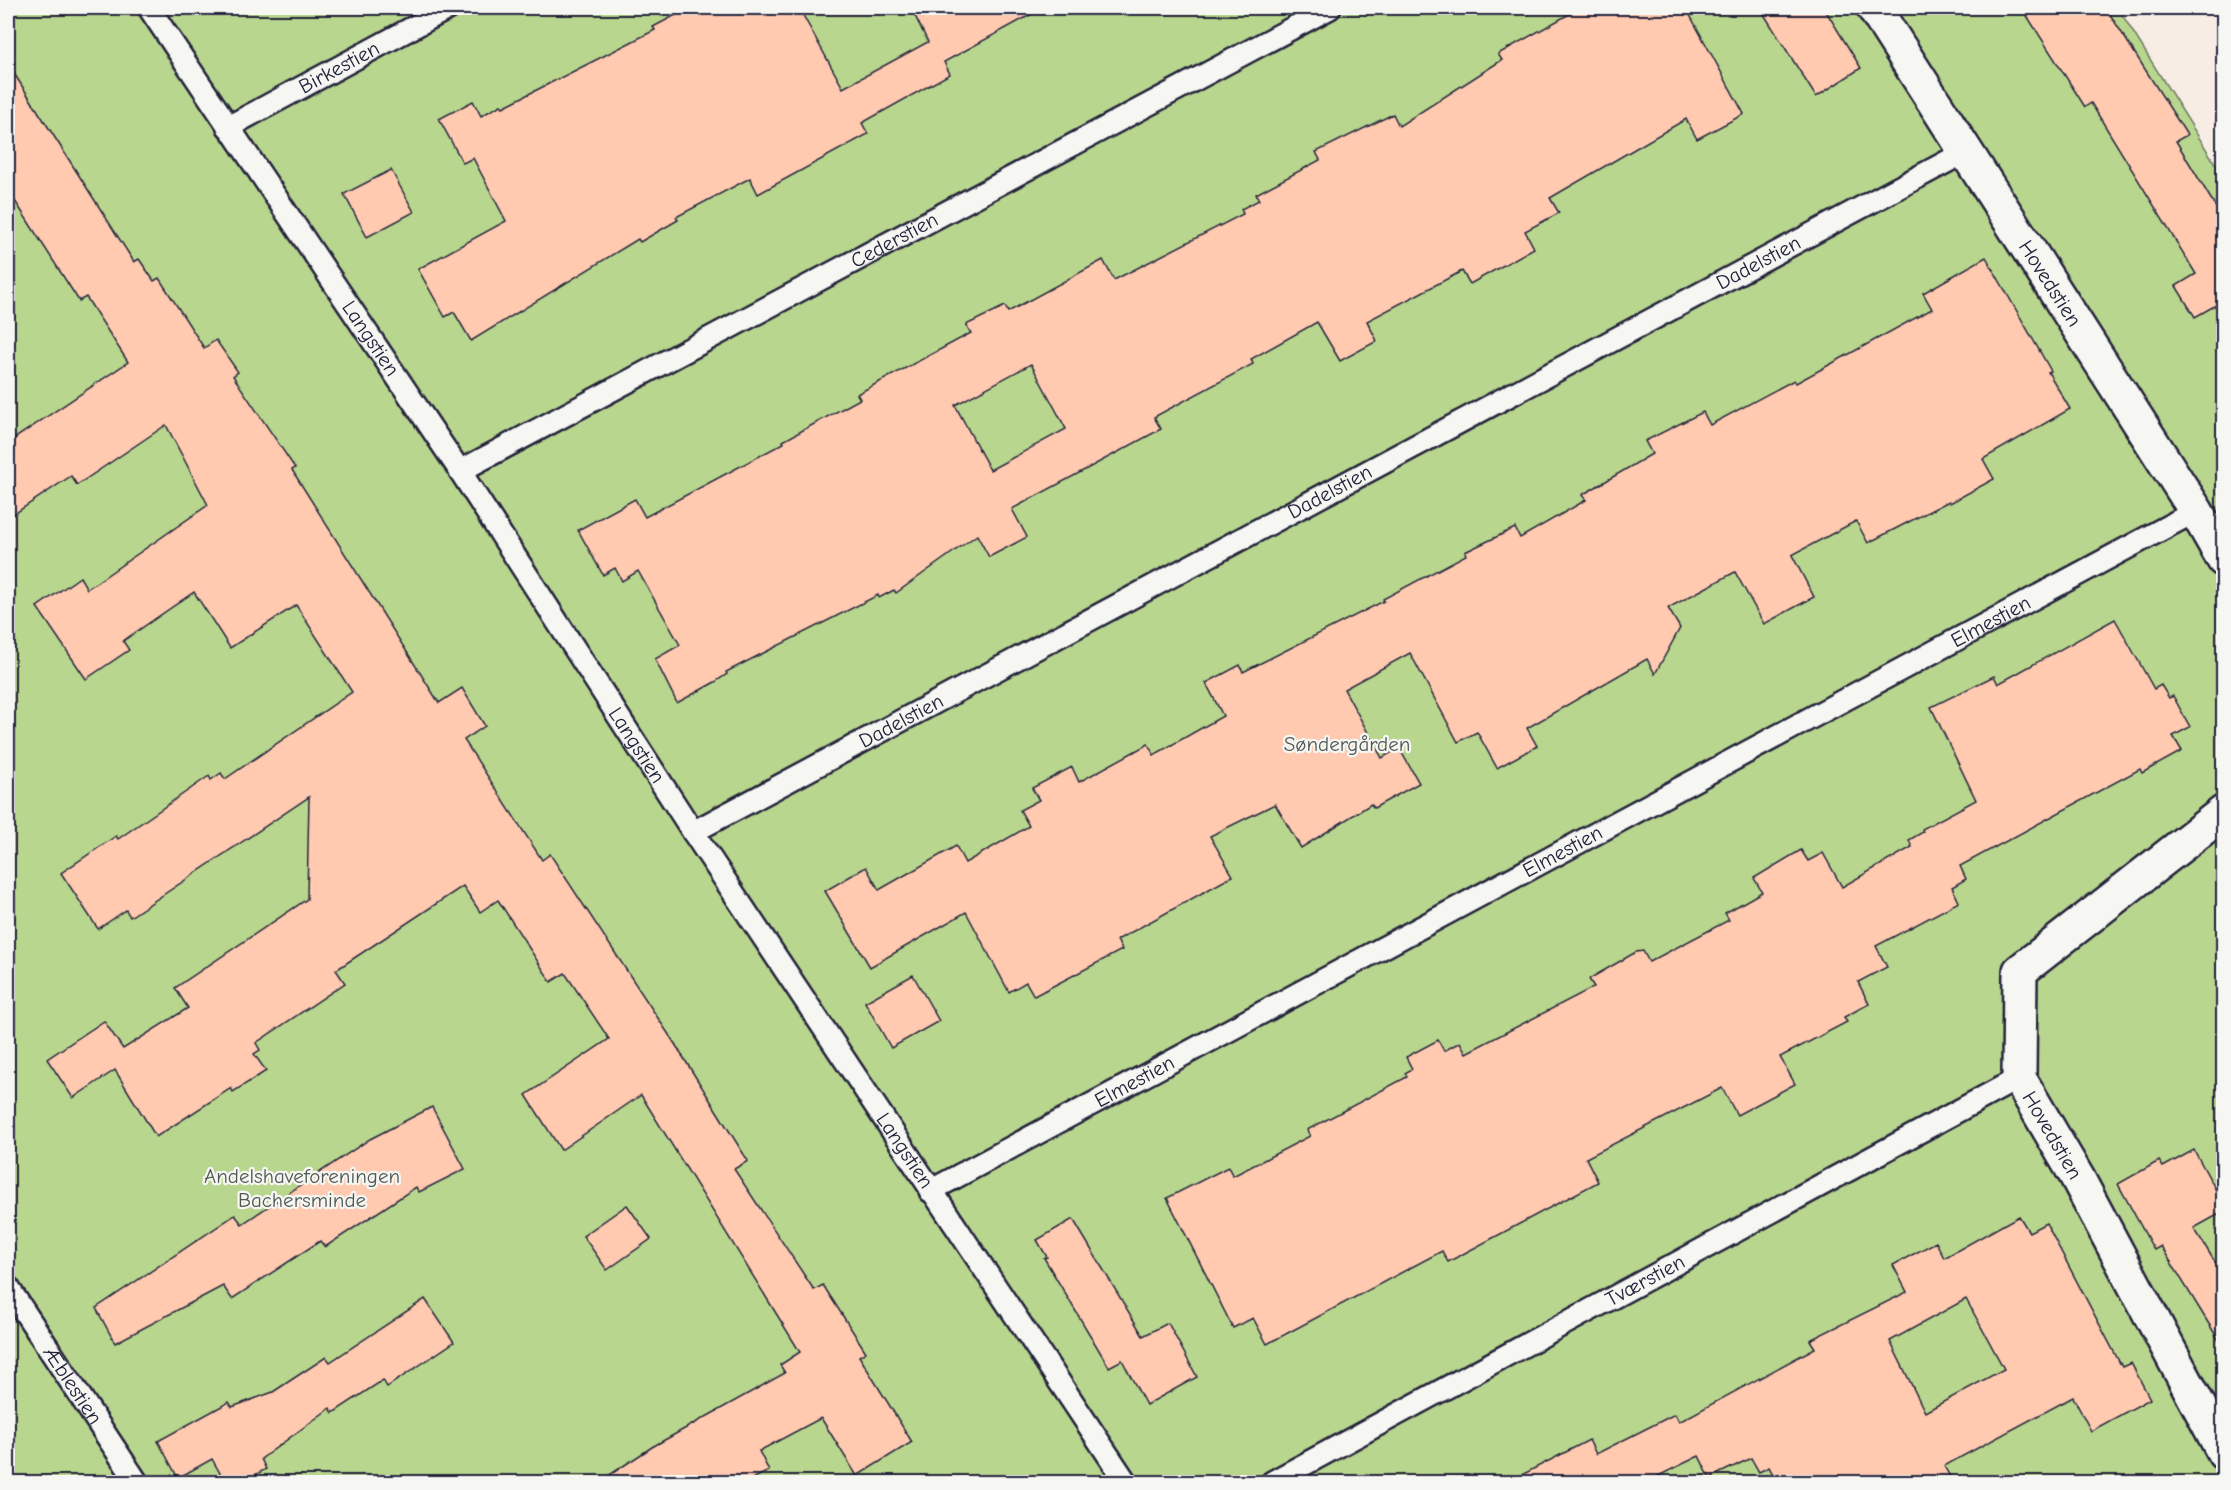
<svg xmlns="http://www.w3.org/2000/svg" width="2231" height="1490" viewBox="0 0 2231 1490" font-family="'Comic Neue',sans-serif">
<rect width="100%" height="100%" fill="#f8ede5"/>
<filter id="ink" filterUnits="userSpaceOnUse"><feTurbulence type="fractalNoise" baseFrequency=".0167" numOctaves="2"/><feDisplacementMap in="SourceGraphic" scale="12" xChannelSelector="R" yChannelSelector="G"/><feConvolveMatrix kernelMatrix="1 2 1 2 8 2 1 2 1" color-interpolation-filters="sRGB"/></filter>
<g filter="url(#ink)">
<polygon fill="#b9d68e" stroke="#6e7c64" stroke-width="1.5" points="8,8 2118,8 2223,176 2223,1482 8,1482"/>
<g fill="#ffcab0" stroke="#22223b" stroke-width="1.5" fill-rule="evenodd">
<polygon points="689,8 799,8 843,88 928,42 911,8 1043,8 944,62 950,74 862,123 868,134 758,194 750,178 676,217 678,220 640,242 638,239 471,341 454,312 445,317 418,269 506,221 473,158 463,163 439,119 473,101 481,116 501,105 503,107 655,30 653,27"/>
<path d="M1580,8H1686L1744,114L1697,139L1686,119L1550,198L1559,213L1525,231L1534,248L1470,284L1462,271L1367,321L1377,341L1340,361L1317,322L1251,359L1253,364L1154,417L1161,429L1012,509L1027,537L989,557L977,535L896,593L894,590L879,598L878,595L726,672L727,674L715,682L677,703L655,659L680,645L638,571L622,581L615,568L603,575L578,530L635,499L645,517L784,443L783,441L860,399L857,394L971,333L966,325L1005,306L1008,312L1103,260L1114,280L1243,214L1241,209L1259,200L1256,194L1320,160L1316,152L1393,114L1399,126L1502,60L1498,54ZM1031,364L1066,429L990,470L955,405Z"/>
<polygon points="1760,8 1824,8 1861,68 1816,97"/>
<polygon points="2022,8 2106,8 2187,135 2176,141 2223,219 2223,317 2216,305 2195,317 2176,286 2196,274 2091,103 2085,107"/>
<polygon points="8,64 134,262 139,259 154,281 159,278 204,348 216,340 238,372 233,376 295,468 292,470 439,703 462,688 485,726 464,740 542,860 550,854 675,1044 748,1161 734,1169 814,1290 823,1285 866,1352 859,1356 912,1442 857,1476 821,1418 759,1451 769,1471 746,1482 599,1482 652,1447 785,1373 780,1365 800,1352 641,1095 561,1150 526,1095 609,1039 565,973 551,982 498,900 480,912 463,886 336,970 345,983 256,1043 260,1050 254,1054 266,1071 233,1092 231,1088 156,1137 115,1070 73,1098 47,1059 104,1021 123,1049 188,1008 175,988 307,899 309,797 130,917 126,910 98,929 61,873 116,836 118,839 209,776 211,780 221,773 225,779 352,692 296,605 230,648 194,592 123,641 129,650 86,679 37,607 80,577 87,589 208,505 166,425 77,485 71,476 8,518 8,443 128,362 86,297 79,301 8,190"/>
<polygon points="391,170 414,212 367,237 344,194"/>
<polygon points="1986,257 2051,371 2048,372 2070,409 1983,459 1994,479 1950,503 1949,501 1868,543 1856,521 1792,555 1814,597 1764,624 1735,572 1668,608 1680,628 1655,674 1647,659 1527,728 1537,746 1497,768 1477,732 1458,742 1410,653 1344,689 1382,758 1399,748 1419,783 1374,808 1371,804 1301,848 1275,804 1210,836 1233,876 1117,940 1122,950 1034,996 1026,982 1009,992 966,912 870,967 825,891 866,867 879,890 956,846 965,863 1029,826 1020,810 1039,800 1032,788 1072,767 1079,782 1148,744 1154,755 1223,716 1206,683 1240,665 1243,672 1384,601 1383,599 1466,555 1465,552 1515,528 1520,538 1586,500 1582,495 1652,454 1645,441 1703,412 1710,425 1794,380 1796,383 1932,309 1923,293"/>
<polygon points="2115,619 2154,689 2161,685 2169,698 2173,696 2190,727 2173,736 2182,751 2142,773 2140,769 1960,866 1966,879 1952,887 1959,902 1876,946 1887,967 1858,982 1869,1004 1844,1017 1847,1022 1780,1057 1795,1084 1737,1115 1722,1088 1586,1158 1598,1182 1448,1262 1442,1251 1267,1344 1253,1318 1233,1328 1167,1198 1228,1167 1233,1176 1310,1136 1307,1130 1407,1077 1405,1073 1412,1069 1406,1057 1438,1040 1444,1051 1460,1042 1466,1053 1594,987 1589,979 1636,952 1643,951 1649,962 1729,920 1725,913 1762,892 1754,878 1801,850 1808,861 1823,853 1842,887 1912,847 1909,840 1923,832 1922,829 1976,800 1931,707 1994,676 1998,684"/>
<polygon points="913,975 939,1021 891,1048 865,1002"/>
<polygon points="432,1107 465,1169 419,1192 416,1187 325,1247 320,1241 232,1299 223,1286 115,1343 96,1308 235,1215 242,1224 370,1139"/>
<polygon points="2194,1150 2223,1203 2223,1212 2194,1228 2223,1275 2223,1347 2161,1246 2154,1250 2118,1184 2159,1161 2163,1167"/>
<polygon points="627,1205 651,1239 607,1270 583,1236"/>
<path d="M2019,1216L2029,1232L2046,1223L2122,1367L2131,1363L2150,1399L2091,1431L2073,1397L1944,1466L1953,1482H1777L1769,1467L1759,1472L1751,1458L1710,1478L1699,1456L1646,1482H1508L1589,1440L1596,1454L1675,1414L1679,1422L1815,1348L1810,1340L1907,1292L1893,1265L1936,1242L1944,1258ZM1966,1299L2004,1369L1925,1412L1890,1341Z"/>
<polygon points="1073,1219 1143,1336 1168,1323 1197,1377 1146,1405 1122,1360 1109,1367 1044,1258 1047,1257 1037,1240"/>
<polygon points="425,1299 454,1342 387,1387 383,1380 333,1413 330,1408 261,1459 266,1469 242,1482 225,1482 212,1459 178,1478 158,1441 229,1402 232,1407 273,1392 326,1357 330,1362"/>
</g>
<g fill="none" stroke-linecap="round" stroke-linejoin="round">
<g stroke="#22223b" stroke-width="26">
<g id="lane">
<path id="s1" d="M149,8L460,471L693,832L1126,1482"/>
<path id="s2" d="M228,127L449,8"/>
<path id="s3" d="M460,471L1330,8"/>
<path id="s4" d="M693,832L1965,152"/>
<path id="s5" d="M930,1191L2196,511"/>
<path id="s6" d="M8,1287L137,1482"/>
<path id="s7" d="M1272,1482L2019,1078"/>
</g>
</g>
<g stroke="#22223b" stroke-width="38">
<g id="street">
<path id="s8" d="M1874,8L2196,511L2224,560"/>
<path id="s9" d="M2224,812L2020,971L2019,1078L2077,1177L2224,1453"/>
</g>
</g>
<use href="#lane" stroke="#f6f6f2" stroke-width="21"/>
<use href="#street" stroke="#f6f6f2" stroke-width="33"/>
</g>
</g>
<g text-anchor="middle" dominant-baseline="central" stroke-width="4.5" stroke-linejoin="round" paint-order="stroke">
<g font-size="21" fill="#22223b" stroke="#f6f6f2">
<text stroke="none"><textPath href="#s2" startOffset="126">Birkestien</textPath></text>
<text stroke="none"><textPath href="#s3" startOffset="492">Cederstien</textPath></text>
<text stroke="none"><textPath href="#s4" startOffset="1208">Dadelstien</textPath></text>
<text stroke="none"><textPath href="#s8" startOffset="327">Hovedstien</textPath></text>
<text stroke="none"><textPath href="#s1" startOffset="398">Langstien</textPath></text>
<text stroke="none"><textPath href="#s4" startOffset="722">Dadelstien</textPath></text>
<text stroke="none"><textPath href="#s5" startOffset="1204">Elmestien</textPath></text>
<text stroke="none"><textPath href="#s4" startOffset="236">Dadelstien</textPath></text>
<text stroke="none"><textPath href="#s1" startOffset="884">Langstien</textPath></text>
<text stroke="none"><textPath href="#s5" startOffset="718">Elmestien</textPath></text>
<text stroke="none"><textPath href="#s5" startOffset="232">Elmestien</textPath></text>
<text stroke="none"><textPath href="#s9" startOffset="432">Hovedstien</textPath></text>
<text stroke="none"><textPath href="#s1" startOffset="1370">Langstien</textPath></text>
<text stroke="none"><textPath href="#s7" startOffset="424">Tværstien</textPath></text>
<text stroke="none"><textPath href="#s6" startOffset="117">Æblestien</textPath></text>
</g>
<g font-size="21" fill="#4f5854" stroke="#f6f6f2">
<text x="1347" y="744">Søndergården</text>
<text x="302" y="1176">Andelshaveforeningen<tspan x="302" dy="24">Bachersminde</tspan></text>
</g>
</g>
<rect width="2231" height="1490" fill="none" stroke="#f6f6f2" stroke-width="30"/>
<rect x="15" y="15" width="2201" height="1460" fill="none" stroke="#22223b" stroke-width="2" filter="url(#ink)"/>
</svg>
